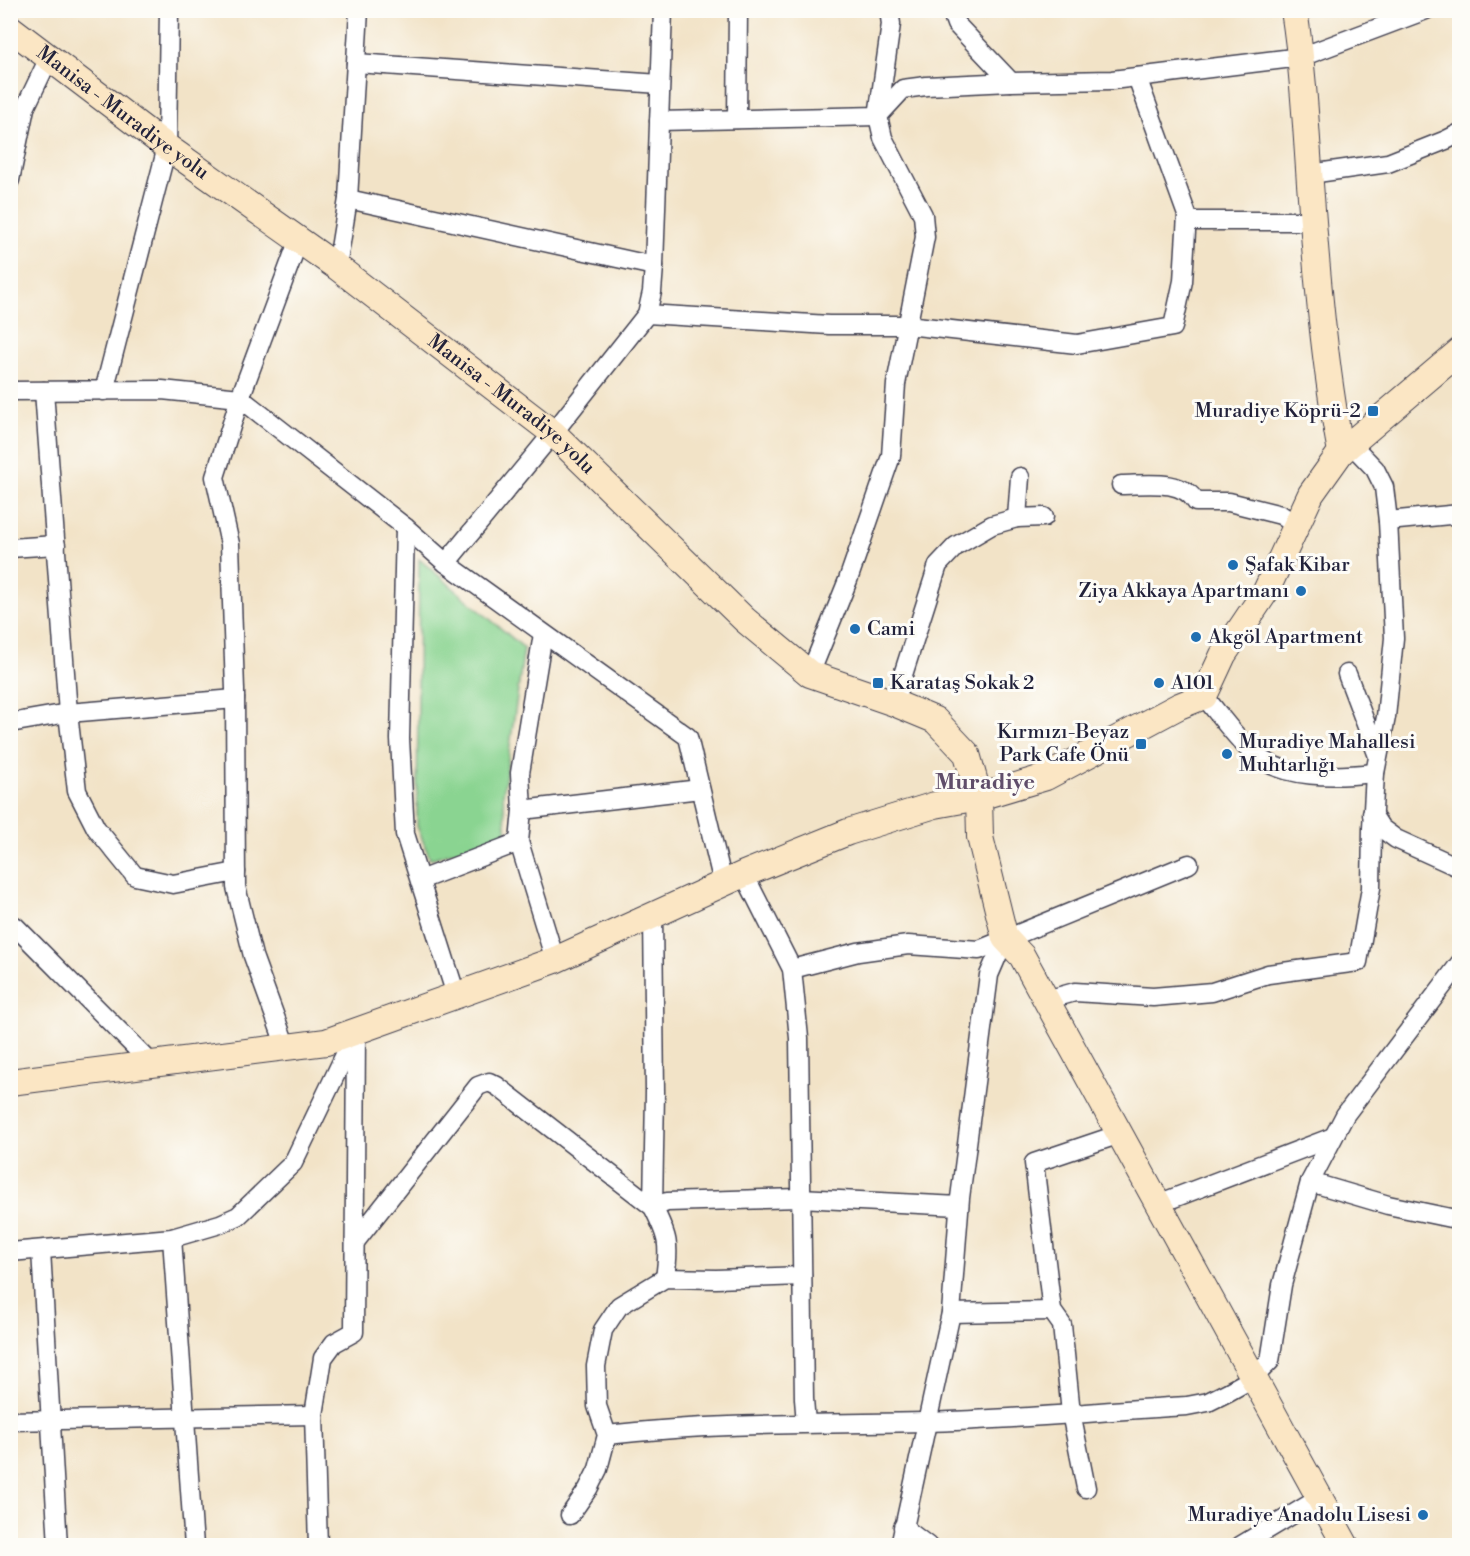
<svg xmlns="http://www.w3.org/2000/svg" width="1470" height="1556" viewBox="0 0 1470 1556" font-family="'Libre Bodoni',serif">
<rect width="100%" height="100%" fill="#fdfcf7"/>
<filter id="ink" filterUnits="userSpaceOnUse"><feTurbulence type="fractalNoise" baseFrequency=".0167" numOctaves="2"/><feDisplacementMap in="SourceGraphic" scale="12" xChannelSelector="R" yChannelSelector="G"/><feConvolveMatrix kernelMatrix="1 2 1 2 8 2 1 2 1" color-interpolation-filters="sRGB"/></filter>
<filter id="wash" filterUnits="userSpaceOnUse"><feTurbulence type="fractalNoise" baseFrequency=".008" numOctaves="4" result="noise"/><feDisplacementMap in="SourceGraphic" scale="24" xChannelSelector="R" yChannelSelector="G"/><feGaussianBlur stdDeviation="1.35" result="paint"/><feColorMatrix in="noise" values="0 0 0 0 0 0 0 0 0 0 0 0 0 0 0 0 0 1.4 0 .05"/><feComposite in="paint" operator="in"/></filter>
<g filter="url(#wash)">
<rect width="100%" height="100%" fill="#f2e3c7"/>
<polygon fill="#8ad491" stroke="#567b66" stroke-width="1.5" points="419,559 524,648 503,795 507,836 430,859 417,826"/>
</g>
<g filter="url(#ink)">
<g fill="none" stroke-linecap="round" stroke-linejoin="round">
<g stroke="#413f50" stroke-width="21">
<g id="street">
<polyline points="951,10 956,24 1011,82 1112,80 1301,57 1426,10"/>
<polyline points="356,63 660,84"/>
<polyline points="737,119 738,10"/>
<polyline points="659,121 878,116 891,24 889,10"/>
<polyline points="1310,174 1388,163 1446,140 1460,133"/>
<polyline points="10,180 25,108 49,58"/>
<polyline points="348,199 654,266"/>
<polyline points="1187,221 1313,221"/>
<polyline points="337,267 348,199 359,10"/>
<polyline points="647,314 829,325 907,325 1077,344 1173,327 1183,281 1187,215 1137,77"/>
<polyline points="10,391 162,390 240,398 405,527 446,563 688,737 723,883"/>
<polyline points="44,391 68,713 77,791 96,828 135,876 173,884 236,872"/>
<polyline points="104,391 167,147 169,10"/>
<path d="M1121,485C1145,485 1182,478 1196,502H1229L1281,515L1297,526"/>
<polyline points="1017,518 1020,477"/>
<polyline points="1388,521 1460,514"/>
<polyline points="405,527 400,739 405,834 456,995"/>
<polyline points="10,548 56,545"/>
<polyline points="446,563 553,433 647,314 652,292 654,266 663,10"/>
<polyline points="543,634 520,773 522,810 519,842 555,960"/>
<polyline points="810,674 848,580 891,456 896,384 925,237 923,215 883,138 878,116 903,89 926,86 1011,82"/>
<polyline points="1347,674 1378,756"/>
<path d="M1204,696C1219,714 1234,736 1252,752C1282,780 1337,777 1375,773"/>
<polyline points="894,703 938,565 956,546 992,525 1017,518 1044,517"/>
<polyline points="10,723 68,713 235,699"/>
<polyline points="522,810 700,789"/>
<polyline points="1372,814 1381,828 1396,839 1460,868"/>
<polyline points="744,874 792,969 799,1038 804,1399 806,1423"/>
<polyline points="420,880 519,842"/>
<polyline points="653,916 655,1092 653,1207"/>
<polyline points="10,926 15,926 151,1063"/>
<polyline points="792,969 858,952 908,945 979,950 1189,864"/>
<polyline points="1046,1000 1075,992 1153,997 1212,992 1268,974 1358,962 1371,888 1372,828 1375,773 1386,717 1394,638 1388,521 1384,487 1375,469 1351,444"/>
<polyline points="286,1047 253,956 236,887 235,690 230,544 215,477 240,398 299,239"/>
<polyline points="1310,1182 1388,1205 1460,1220"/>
<polyline points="1158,1204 1333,1137"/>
<polyline points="653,1207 667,1202 800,1198 959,1206"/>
<polyline points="172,1238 194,1546"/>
<path d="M355,1242L478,1086L489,1082L497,1086L653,1207C668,1237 670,1244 665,1278"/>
<polyline points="41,1250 58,1546"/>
<polyline points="10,1252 172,1238 220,1224 238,1216 293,1163 354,1036"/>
<polyline points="951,1313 1052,1311"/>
<polyline points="10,1421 314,1415"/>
<path d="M607,1435C712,1423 818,1424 924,1422C1012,1420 1100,1411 1187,1406L1208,1402L1228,1392L1253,1378L1270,1361L1282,1285L1310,1182L1345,1115L1460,963"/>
<polyline points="1086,1488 1071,1413 1062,1325 1052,1311 1034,1163 1120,1134"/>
<polyline points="570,1515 588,1489 598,1469 607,1435 597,1406 596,1366 603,1330 619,1306 665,1278 716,1279 802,1276"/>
<polyline points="903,1527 928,1546"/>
<polyline points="318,1546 314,1415 323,1358 334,1343 354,1332 356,1031"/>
<polyline points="900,1546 951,1313 960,1198 989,975 1005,938"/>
<polyline points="1240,1546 1320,1498"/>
</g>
</g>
<g stroke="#413f50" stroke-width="28">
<g id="secondary">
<path d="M1294,10C1303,68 1306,126 1310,184C1317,274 1324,364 1341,452"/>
<path id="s1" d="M10,28L167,147L337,267L553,433L745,620L810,674L894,703L935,720L967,754L979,797L980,837L1005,938L1022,956L1346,1546"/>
<polyline points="10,1082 326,1042 555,960 744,874 848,832 935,805 979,797 1046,777 1179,706 1204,696 1223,655 1266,591 1311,494 1341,452 1460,351"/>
</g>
</g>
<use href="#street" stroke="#fff" stroke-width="18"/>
<use href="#secondary" stroke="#fbe6c4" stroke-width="26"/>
</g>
</g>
<g fill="#1f6fb2" stroke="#fdfcf7" stroke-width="2">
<rect x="1367" y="405" width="12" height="12" rx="3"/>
<circle cx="1233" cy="565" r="6"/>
<circle cx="1301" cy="591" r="6"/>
<circle cx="855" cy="629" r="6"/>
<circle cx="1196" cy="637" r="6"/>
<rect x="872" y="677" width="12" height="12" rx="3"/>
<circle cx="1159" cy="683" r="6"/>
<rect x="1135" y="738" width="12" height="12" rx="3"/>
<circle cx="1227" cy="754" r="6"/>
<circle cx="1423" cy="1515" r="6"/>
</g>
<g text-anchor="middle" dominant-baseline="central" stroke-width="6" stroke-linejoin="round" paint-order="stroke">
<g font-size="20" fill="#22223b" stroke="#fdfcf7">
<text stroke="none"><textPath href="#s1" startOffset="141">Manisa - Muradiye yolu</textPath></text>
<text stroke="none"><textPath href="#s1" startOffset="627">Manisa - Muradiye yolu</textPath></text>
</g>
<g font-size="20" fill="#22223b" stroke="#fdfcf7" text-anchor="start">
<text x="1361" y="411" text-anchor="end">Muradiye Köprü-2</text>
<text x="1245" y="565">Şafak Kibar</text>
<text x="1289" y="591" text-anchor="end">Ziya Akkaya Apartmanı</text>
<text x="867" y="629">Cami</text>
<text x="1208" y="637">Akgöl Apartment</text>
<text x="890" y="683">Karataş Sokak 2</text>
<text x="1171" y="683">A101</text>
<text x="1129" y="732" text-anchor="end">Kırmızı-Beyaz<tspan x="1129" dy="23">Park Cafe Önü</tspan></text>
<text x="1239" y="742">Muradiye Mahallesi<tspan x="1239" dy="23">Muhtarlığı</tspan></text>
<text x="1411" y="1515" text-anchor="end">Muradiye Anadolu Lisesi</text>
</g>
<g font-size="22" font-weight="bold" fill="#604e6a" stroke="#fdfcf7">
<text x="985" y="782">Muradiye</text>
</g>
</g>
<rect width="1470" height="1556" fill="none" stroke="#fdfcf7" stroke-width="36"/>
</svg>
